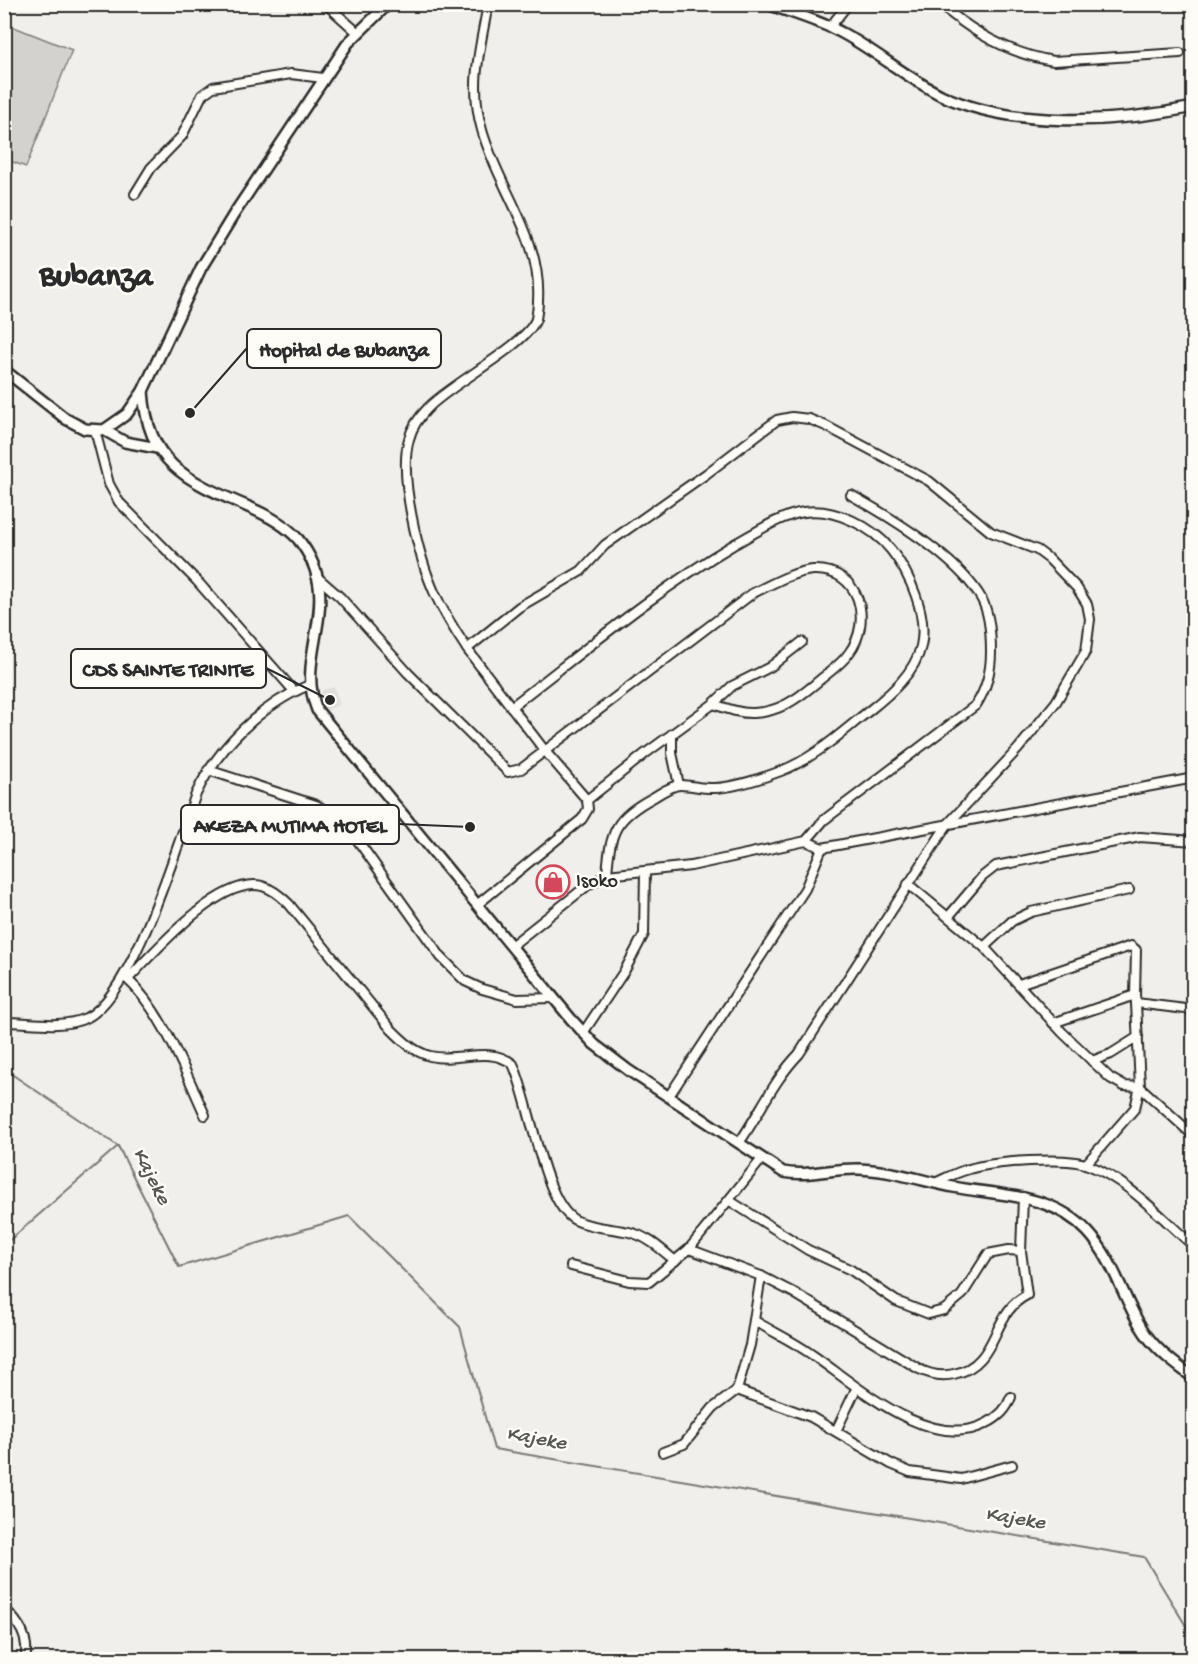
<svg xmlns="http://www.w3.org/2000/svg" width="1198" height="1664" viewBox="0 0 1198 1664" font-family="'Gochi Hand',sans-serif">
<rect width="100%" height="100%" fill="#f0efeb"/>
<filter id="ink" filterUnits="userSpaceOnUse"><feTurbulence type="fractalNoise" baseFrequency=".0167" numOctaves="2"/><feDisplacementMap in="SourceGraphic" scale="12" xChannelSelector="R" yChannelSelector="G"/><feConvolveMatrix kernelMatrix="1 2 1 2 8 2 1 2 1" color-interpolation-filters="sRGB"/></filter>
<g filter="url(#ink)">
<polygon fill="#e1e0dc" points="334,687 340,704 326,711 321,697 322,690"/>
<polygon fill="#d3d2cf" stroke="#7f7e7d" stroke-width="1.5" points="4,23 72,50 26,167 5,159"/>
<g fill="none" stroke-linecap="round" stroke-linejoin="round">
<g stroke="#777775" stroke-width="2">
<polyline points="4,1069 118,1146"/>
<polyline points="4,1245 118,1146 179,1267 349,1216 460,1327 494,1449 1144,1557 1194,1639"/>
</g>
<g stroke="#2b2b2b" stroke-width="12">
<g id="minor">
<polyline points="326,4 357,32"/>
<path d="M940,4C973,33 1010,54 1054,61L1180,53"/>
<polyline points="830,27 848,4"/>
<polyline points="135,194 151,168 182,136 202,95 213,87 291,74 323,78"/>
<polyline points="95,430 109,484 119,502 197,581 294,691"/>
<path d="M316,576L340,597L408,673L508,772L521,769L753,593C772,584 792,572 813,570C860,568 873,621 849,653C841,665 826,674 815,684C797,699 779,712 754,713C740,714 726,708 713,704L732,686L770,667L802,642"/>
<path d="M467,649C455,631 444,613 435,594C419,559 398,476 409,439C412,427 420,416 428,408C449,385 527,345 536,319C537,313 538,306 538,301C542,237 498,188 482,130C469,84 480,50 488,4"/>
<path d="M511,707C584,651 654,592 733,545C755,533 779,516 804,512C834,507 873,527 891,550C910,574 928,615 921,646C915,673 890,694 870,710C842,732 815,758 781,771C760,779 737,787 715,788C703,789 692,785 680,785C672,785 661,793 654,797C615,818 610,831 607,875"/>
<polyline points="672,734 672,753 679,785"/>
<polyline points="208,770 316,805 343,820 441,957 465,981 482,989 517,999 553,998"/>
<polyline points="587,800 646,753 713,704"/>
<path d="M806,841L824,820L976,705C987,688 991,672 991,652C991,635 990,613 981,598C958,558 892,518 851,495"/>
<polyline points="908,884 984,947 1062,1032 1110,1078 1124,1086 1140,1087 1135,1108 1086,1164"/>
<path d="M478,904L582,819L588,809L587,800L545,751L467,649L519,607L581,571L605,545L706,474L777,420L792,417L809,419L826,426L929,481L991,532L1037,550L1049,559L1077,588L1087,604L1090,619L1086,651L1056,702L1018,749L947,825L799,1054C773,1081 760,1113 739,1143"/>
<polyline points="949,916 982,877 996,866 1140,837 1194,841"/>
<polyline points="511,946 588,885 607,875 691,866 806,841 822,848 1194,778"/>
<polyline points="984,947 1012,921 1031,912 1129,890"/>
<path d="M125,977C162,1010 185,1071 205,1115"/>
<path d="M128,979C154,952 220,876 262,886C273,889 281,896 289,904L391,1029C402,1040 414,1052 430,1056C458,1063 488,1045 513,1064C530,1100 543,1203 575,1220C591,1228 611,1228 629,1232C647,1236 661,1249 675,1261"/>
<polyline points="1019,984 1131,946 1136,950 1135,995"/>
<polyline points="1136,1003 1140,1087 1194,1136"/>
<path d="M4,1022C31,1022 61,1029 86,1018C133,996 177,845 196,794C218,747 261,705 309,685"/>
<polyline points="1053,1023 1135,995 1136,1003 1194,1010"/>
<polyline points="583,1033 625,970 644,934 645,871"/>
<polyline points="1092,1061 1111,1054 1138,1037"/>
<polyline points="669,1096 805,889 822,848"/>
<path d="M935,1183C946,1178 957,1172 969,1169C992,1162 1067,1156 1088,1165C1128,1180 1162,1219 1194,1246"/>
<polyline points="730,1201 808,1250 851,1270 896,1301 929,1314 944,1310 962,1295 988,1254 1009,1250 1021,1251"/>
<path d="M689,1249L761,1276L794,1293L919,1369C931,1375 941,1377 954,1374C1000,1364 990,1313 1027,1295L1021,1251L1023,1197"/>
<polyline points="571,1266 629,1281 649,1282 689,1249 761,1160"/>
<path d="M755,1321C773,1332 793,1341 811,1354C854,1383 930,1454 987,1423C999,1417 1007,1409 1011,1397"/>
<polyline points="737,1390 811,1417 891,1464 910,1472 961,1479 1012,1465"/>
<polyline points="836,1431 856,1389"/>
<polyline points="663,1452 684,1444 713,1408 737,1390 750,1345 761,1276"/>
<path d="M4,1608C19,1623 30,1638 25,1660"/>
</g>
</g>
<g stroke="#2b2b2b" stroke-width="14">
<g id="major">
<path d="M767,4C792,13 821,21 844,34C877,52 907,78 941,95C1013,129 1117,123 1194,107"/>
<polyline points="4,370 66,419 85,429 104,430 127,414 143,391 201,268 234,214 348,43 388,4"/>
<path d="M143,391C148,463 184,479 244,505C263,513 284,523 298,539C348,601 293,653 317,710L571,1019L594,1044L628,1070L783,1172C808,1177 833,1168 859,1169C890,1170 923,1181 953,1187C1001,1196 1052,1193 1088,1232C1113,1259 1123,1297 1141,1327C1154,1349 1174,1363 1194,1378"/>
<polyline points="104,430 125,442 157,448"/>
</g>
</g>
<use href="#minor" stroke="#fdfcf7" stroke-width="8"/>
<use href="#major" stroke="#fdfcf7" stroke-width="9"/>
</g>
</g>
<defs>
<g id="shop-ring" transform="scale(1.725)"><circle r="9.5" fill="#fdfcf7" stroke="#d1495b" stroke-width="1.5"/><path d="M-5-2.5h2.3a2.7 3.5 0 0 1 5.4 0H5L5.5 6h-11ZM-1.5-2.5h3a1.5 2.3 0 0 0-3 0Z" fill="#d1495b"/></g>
</defs>
<g fill-rule="evenodd">
<use href="#shop-ring" x="553" y="882"/>
</g>
<g text-anchor="middle" dominant-baseline="central" stroke-width="5" stroke-linejoin="round" paint-order="stroke">
<g font-size="20" fill="#2b2b2b" stroke="#fdfcf7" text-anchor="start">
<text x="576" y="882">Isoko</text>
</g>
<g font-size="21" font-style="italic" fill="#575756" stroke="#fdfcf7">
<text transform="translate(150 1177) rotate(63)">Kajeke</text>
<text transform="translate(536 1440) rotate(10)">Kajeke</text>
<text transform="translate(1015 1520) rotate(9)">Kajeke</text>
</g>
<g font-size="32" font-weight="bold" fill="#2b2b2b" stroke="#fdfcf7">
<text x="96" y="278">Bubanza</text>
</g>
</g>
<path fill="none" stroke="#2b2b2b" stroke-width="2" d="M190 413L247 348M330 700L266 668M470 827L399 824"/>
<g fill="#2b2b2b" stroke="#fdfcf7" stroke-width="2">
<circle cx="190" cy="413" r="6"/>
<circle cx="330" cy="700" r="6"/>
<circle cx="470" cy="827" r="6"/>
</g>
<g fill="#fdfcf7" stroke="#2b2b2b" stroke-width="2">
<rect x="247" y="329" width="194" height="39" rx="6"/>
<rect x="71" y="649" width="195" height="39" rx="6"/>
<rect x="181" y="805" width="218" height="39" rx="6"/>
</g>
<g font-size="21" text-anchor="middle" font-weight="bold" fill="#2b2b2b">
<text x="344" y="356">Hopital de Bubanza</text>
<text x="168" y="676">CDS SAINTE TRINITE</text>
<text x="290" y="832">AKEZA MUTIMA HOTEL</text>
</g>
<rect width="1198" height="1664" fill="none" stroke="#fdfcf7" stroke-width="24"/>
<rect x="12" y="12" width="1174" height="1640" fill="none" stroke="#2b2b2b" stroke-width="2" filter="url(#ink)"/>
</svg>
